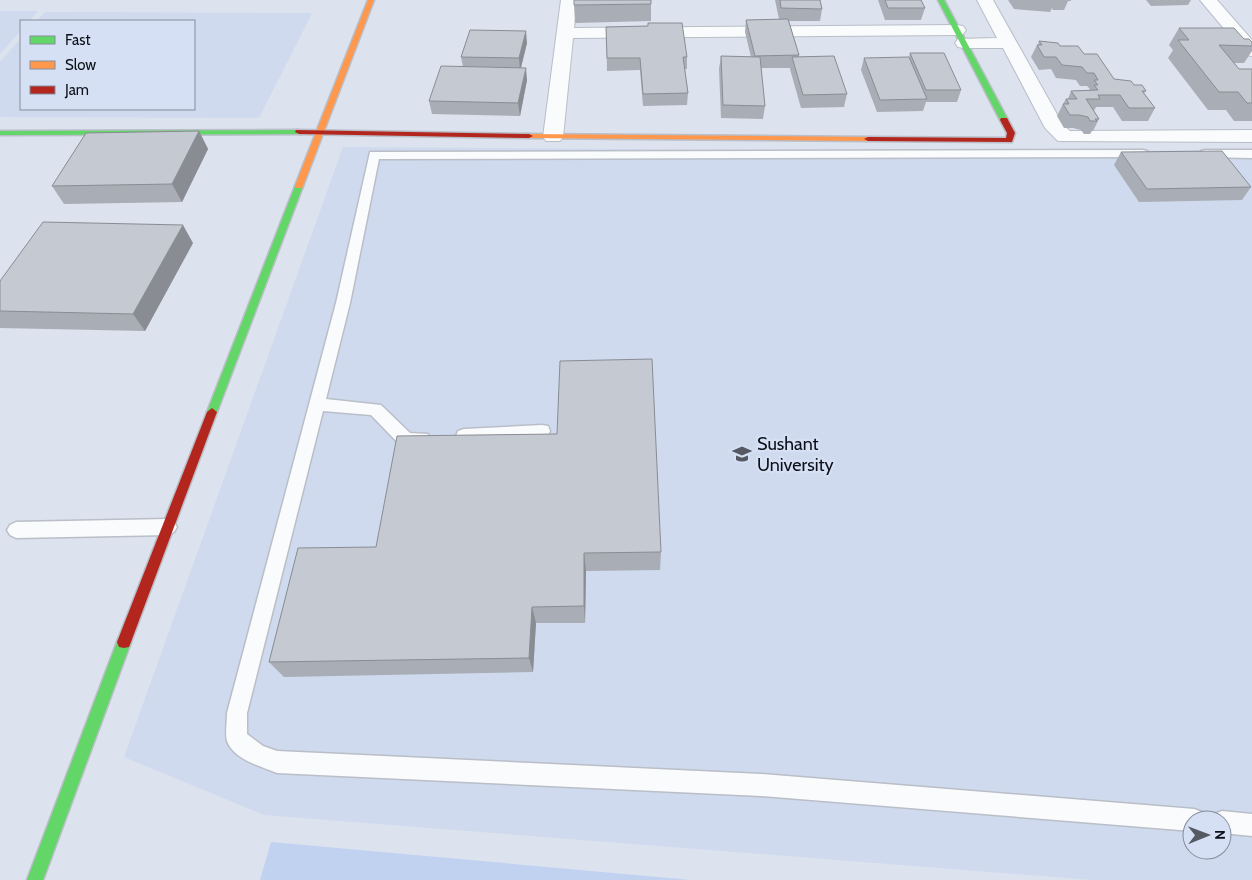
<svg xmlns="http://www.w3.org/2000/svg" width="1252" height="880" viewBox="0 0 1252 880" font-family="Cabin,sans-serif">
<rect width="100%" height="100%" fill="#dce2ee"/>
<g fill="#cfdaef" fill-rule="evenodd">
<polygon points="0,11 38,11 29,21 21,21 21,30 0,54"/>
<polygon points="45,12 312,13 259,118 0,117 0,62 21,38 21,109 194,109 194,21 37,21"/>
<path d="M343,147L1030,152L1252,150V880H1092L264,815L124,757ZM1192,820H1222V850H1192Z"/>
</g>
<polygon fill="#c1d2f1" points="271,842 691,880 260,880"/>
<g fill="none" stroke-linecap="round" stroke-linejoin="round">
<g stroke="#b9bec7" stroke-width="3">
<g id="lane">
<path d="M1143,150L1147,151V157L379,159L350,303L326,399L381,405L410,433L428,434L430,439L428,444C419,447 409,448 400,445L371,415L323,411L247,713V734L263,746L277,751L761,774L1194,809L1202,812L1205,820H1192V831L761,796L277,773C262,767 233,759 227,741C225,733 227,722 227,713L336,303L370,152Z"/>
<polygon points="1205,150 1252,150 1252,158 1201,157 1201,151"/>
<polygon points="542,425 548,426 550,431 548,436 542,437 464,443 458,441 456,436 458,431 464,429"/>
<polygon points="168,519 174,522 177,527 174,532 168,535 16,538 10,535 7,530 10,525 16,522"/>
<polygon points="1222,811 1252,814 1252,836 1222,833 1222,820 1212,820 1214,814"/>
</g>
</g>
<g stroke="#b9bec7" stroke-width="2">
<g id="street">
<polygon points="561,0 577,0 574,28 957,25 963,26 966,30 963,34 957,35 573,38 563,137 560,141 546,141 543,137"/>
<polygon points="977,0 993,0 1063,125 1070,131 1252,130 1252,142 1058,141 1045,128 1003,48 964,48 958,47 955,43 958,39 997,38"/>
<polygon points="1200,0 1217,0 1252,40 1252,56 1246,55"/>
</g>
</g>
<g stroke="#b9bec7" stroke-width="3">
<g id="fast">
<polygon points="938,0 944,0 1008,120 1007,122 1000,120"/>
<polygon points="299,130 303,132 302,134 0,135 0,131"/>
<polygon points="299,183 303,186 217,412 212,416 208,415 207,412 295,186"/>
<polygon points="124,636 129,637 131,642 43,880 27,880 117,642 119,637"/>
</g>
</g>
<g stroke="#b9bec7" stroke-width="3">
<g id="slow">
<polygon points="368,0 374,0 303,186 302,188 296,188 295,186"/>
<polygon points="526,134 868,137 872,139 868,141 529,138 525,136"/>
</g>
</g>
<g stroke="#b9bec7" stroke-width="3">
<g id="jam">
<polygon points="1001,118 1007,118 1015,133 1012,142 868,141 864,139 868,137 1006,138 1007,133 1000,120"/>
<polygon points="296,130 529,134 533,136 529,138 299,134 295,132"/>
<polygon points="212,408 217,412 131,642 129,647 124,648 119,647 117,642 207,412"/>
</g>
</g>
<use href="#lane" fill="#fafbfc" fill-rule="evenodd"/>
<use href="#street" fill="#fafbfc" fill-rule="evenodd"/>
<use href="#fast" fill="#63d668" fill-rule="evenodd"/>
<use href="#slow" fill="#ff974d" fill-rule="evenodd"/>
<use href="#jam" fill="#b3261e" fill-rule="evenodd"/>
</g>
<g fill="#a9adb5">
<polygon points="775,0 820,0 822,9 820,21 789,21 799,55 799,57 847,94 844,107 801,108 790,69 790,68 761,68 765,106 763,119 721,118 719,69 721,56 751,57 745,32 746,20 779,19"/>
<polygon points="878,0 921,0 925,8 921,20 885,20"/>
<polygon points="1008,0 1071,0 1071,1 1068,1 1064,10 1053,10 1052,8 1050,12 1014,9"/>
<polygon points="1146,0 1191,0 1188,5 1151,6"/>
<polygon points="651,4 651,21 575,23 574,5"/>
<polygon points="606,27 687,57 687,69 685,69 688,93 687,105 643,106 640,70 607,71"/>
<polygon points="1179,28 1244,39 1252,42 1252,51 1244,63 1234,63 1239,69 1252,69 1252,121 1234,121 1226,110 1208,110 1168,58 1173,50 1169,45"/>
<polygon points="1039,41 1060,46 1084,54 1114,79 1134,85 1146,91 1144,93 1155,108 1148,121 1122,121 1113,107 1096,107 1094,111 1099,119 1093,131 1092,131 1090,134 1084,134 1081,130 1073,128 1064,128 1057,116 1063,104 1066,99 1068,99 1071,91 1089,90 1090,89 1087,86 1080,86 1076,80 1056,78 1051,69 1039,70 1031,57 1037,45 1038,45"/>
<polygon points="527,43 521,68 527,80 520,116 432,114 429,101 463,67 461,57"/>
<polygon points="910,53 961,90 957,102 926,102 923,111 877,112 861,70 864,58 909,58"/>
<polygon points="199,131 208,149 182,202 64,204 52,186"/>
<polygon points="1121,152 1251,187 1242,200 1139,202 1114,165"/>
<polygon points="193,243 145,331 0,328 0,281"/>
<polygon points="298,548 661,552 660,570 586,571 585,623 536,623 533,672 284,677 269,662"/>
</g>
<g fill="#898d93">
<polygon points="526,31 527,43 520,71 519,58"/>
<polygon points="526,68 527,80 520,116 518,103"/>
<polygon points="199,131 208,149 182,202 172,184"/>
<polygon points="183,225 193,243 145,331 133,314"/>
<polygon points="584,553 586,571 585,623 584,606"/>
<polygon points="532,607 536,623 533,672 529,658"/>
</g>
<g fill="#c4c9d2" stroke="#898d93">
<polygon points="574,0 651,0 651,4 574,5"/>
<polygon points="780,0 820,0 822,9 781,8"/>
<polygon points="885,0 921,0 925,8 888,8"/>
<polygon points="788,19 799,55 755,56 746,20"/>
<polygon points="648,23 682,23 687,57 683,57 688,93 643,94 640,58 607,58 606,27 648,26"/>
<polygon points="1179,28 1234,28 1244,39 1249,39 1252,42 1252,46 1219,45 1239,69 1252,69 1252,103 1247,103 1238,92 1219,92 1178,40 1189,40"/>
<polygon points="470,30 526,31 519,58 461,57"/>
<polygon points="1039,41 1058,43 1060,46 1078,46 1084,54 1097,54 1114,79 1131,81 1134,85 1142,85 1146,91 1142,91 1155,108 1129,108 1120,95 1098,95 1100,99 1086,99 1099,119 1095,119 1097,121 1090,121 1088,117 1079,115 1070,115 1063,104 1069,104 1066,99 1077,99 1071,91 1098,90 1094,85 1098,85 1094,80 1098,80 1094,73 1087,73 1082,67 1062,65 1056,57 1044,57 1037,45 1042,45"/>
<polygon points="910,53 944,53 961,90 926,90"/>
<polygon points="721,56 760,57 765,106 723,105"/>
<polygon points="834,56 847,94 803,95 792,57"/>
<polygon points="909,57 927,99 880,100 864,58"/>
<polygon points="441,66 526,68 518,103 429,101"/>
<polygon points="199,131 172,184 52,186 86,133"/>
<polygon points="1222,151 1251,187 1147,189 1121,152"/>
<polygon points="43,222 183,225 133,314 0,311 0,281"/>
<polygon points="652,359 661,552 584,553 584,606 532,607 529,658 269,662 298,548 376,547 397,436 557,434 560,361"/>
</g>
<defs>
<g id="university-bare" transform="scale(1.5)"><path d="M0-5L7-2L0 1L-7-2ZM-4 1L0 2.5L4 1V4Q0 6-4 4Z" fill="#555a62" stroke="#d5e0f5" stroke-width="2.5" paint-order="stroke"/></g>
</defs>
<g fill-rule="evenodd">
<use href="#university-bare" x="742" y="454"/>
</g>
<g text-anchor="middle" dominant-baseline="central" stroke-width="4.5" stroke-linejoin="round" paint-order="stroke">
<g font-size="18" fill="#0c1017" stroke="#d5e0f5" text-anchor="start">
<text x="757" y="444">Sushant<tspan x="757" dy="21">University</tspan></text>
</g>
</g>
<rect x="20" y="20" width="175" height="90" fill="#d5e0f5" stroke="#858d9c"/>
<rect x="30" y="36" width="25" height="8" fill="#63d668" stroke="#858d9c"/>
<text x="65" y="45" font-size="15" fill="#0c1017">Fast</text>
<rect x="30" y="61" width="25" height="8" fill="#ff974d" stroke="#858d9c"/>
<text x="65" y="70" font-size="15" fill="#0c1017">Slow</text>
<rect x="30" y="86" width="25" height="8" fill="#b3261e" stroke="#858d9c"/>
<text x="65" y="95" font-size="15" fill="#0c1017">Jam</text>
<g transform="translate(1207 835) rotate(89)"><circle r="24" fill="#d5e0f5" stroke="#858d9c"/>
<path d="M0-4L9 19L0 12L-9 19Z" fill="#555a62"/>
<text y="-8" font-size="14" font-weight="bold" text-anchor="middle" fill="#0c1017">N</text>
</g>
</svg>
